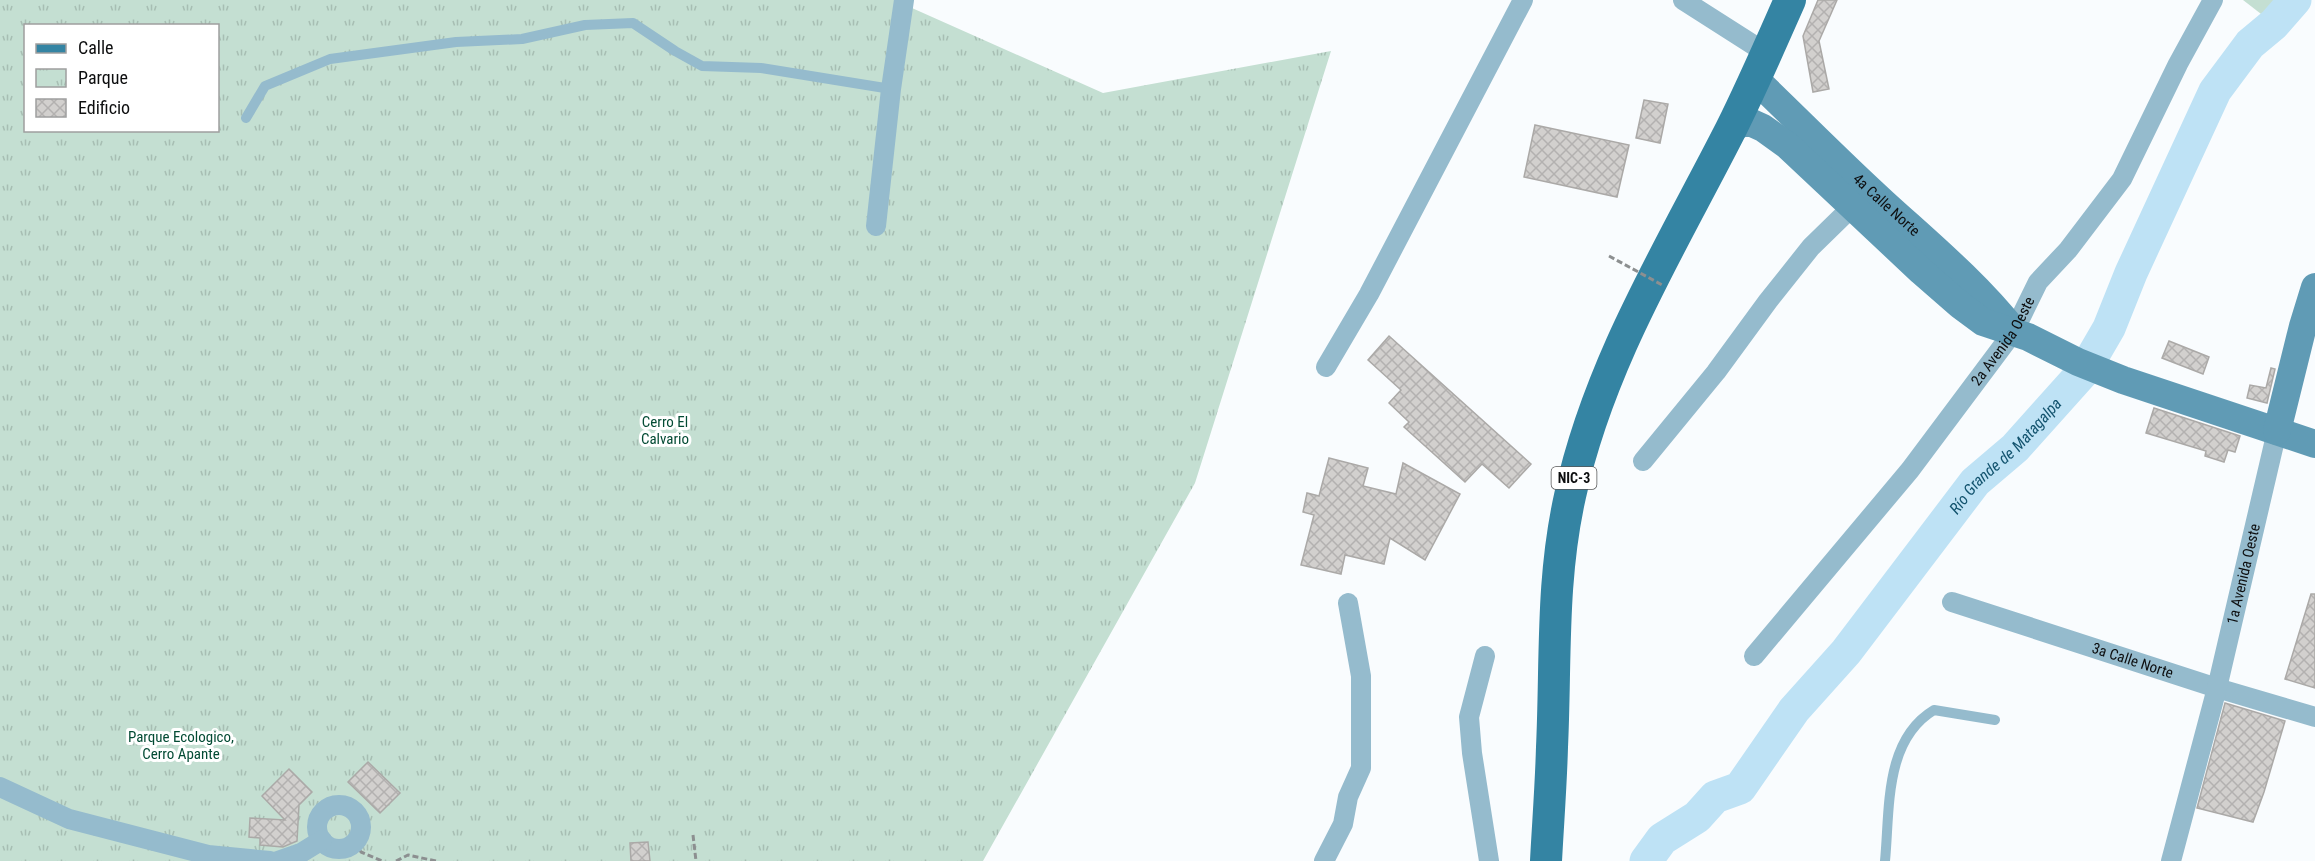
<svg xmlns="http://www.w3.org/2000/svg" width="2315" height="861" viewBox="0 0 2315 861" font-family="'Roboto Condensed',sans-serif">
<defs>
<pattern id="park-tufts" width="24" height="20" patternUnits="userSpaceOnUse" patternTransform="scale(1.5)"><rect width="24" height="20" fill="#c4dfd2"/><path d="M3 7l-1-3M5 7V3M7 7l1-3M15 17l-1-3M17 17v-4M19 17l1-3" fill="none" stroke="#a7beb3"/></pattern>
<pattern id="building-cross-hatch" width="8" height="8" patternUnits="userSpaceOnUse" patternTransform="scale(1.5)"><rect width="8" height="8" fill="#d2d0ce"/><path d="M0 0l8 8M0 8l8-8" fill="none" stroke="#b3b1b0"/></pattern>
</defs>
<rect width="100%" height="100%" fill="#f9fcfe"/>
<g fill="url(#park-tufts)" fill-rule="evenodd">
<path d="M0,0H894L1103,93L1331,51L1195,483L983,861H0ZM26,26H218V130H26Z"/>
<polygon points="2243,0 2295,0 2274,24"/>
</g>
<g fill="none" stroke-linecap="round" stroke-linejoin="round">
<path stroke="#bee2f5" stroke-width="33" id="s1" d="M1646,861L1662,839L1697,817L1715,797L1740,788L1794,710L1846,652L1975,482L2015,448L2084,371L2109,328L2131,273L2215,91L2250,44L2274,24L2295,0"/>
</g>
<g fill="url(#building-cross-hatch)" stroke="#aba9a7" stroke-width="1.5">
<polygon points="1818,0 1837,0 1819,41 1829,89 1813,92 1803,36"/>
<polygon points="1644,100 1668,104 1660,143 1636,138"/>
<polygon points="1535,125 1629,145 1617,197 1524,177"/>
<polygon points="1389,336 1531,464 1509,488 1482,464 1465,482 1404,427 1409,422 1389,403 1401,390 1368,360"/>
<polygon points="2169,341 2209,357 2203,374 2162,358"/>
<polygon points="2271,368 2275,369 2267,403 2247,398 2250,385 2266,388"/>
<polygon points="2154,408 2240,436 2235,452 2228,450 2224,462 2205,456 2206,451 2146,433"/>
<polygon points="1329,458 1368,468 1363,486 1396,494 1403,463 1460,494 1425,560 1390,538 1384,564 1345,555 1341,574 1301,565 1314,515 1303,512 1307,493 1319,496"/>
<polygon points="2311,594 2315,594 2315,688 2285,679"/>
<polygon points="2225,703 2285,721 2264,792 2253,822 2197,808"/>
<polygon points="368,762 400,793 380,813 348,782"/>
<polygon points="289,769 312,792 299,805 297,841 283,847 260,845 260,838 249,837 250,818 285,820 262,796"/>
<polygon points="648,842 650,861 631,861 630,843"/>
</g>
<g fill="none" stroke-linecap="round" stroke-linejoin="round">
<g stroke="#8c8f90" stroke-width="3" stroke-dasharray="6 3" stroke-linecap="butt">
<polyline points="693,835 696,861"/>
<polyline points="355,843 361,852 382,861"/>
<polyline points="396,861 408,855 436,861"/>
</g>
<g stroke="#95bbcd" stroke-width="10">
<polyline points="246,118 265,86 330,59 456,42 522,39 585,25 633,23 675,51 702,66 761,68 891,89"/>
<path d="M1885,861C1890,809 1884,740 1934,710L1995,720"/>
</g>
<g stroke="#95bbcd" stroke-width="20">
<polyline points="1683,0 1766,53"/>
<polyline points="876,226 891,89 904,0"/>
<polyline points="1326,367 1369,294 1523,0"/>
<polyline points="1643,461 1716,372 1768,301 1811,247 1852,207 1859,195"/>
<path id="s2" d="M1952,602L2217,688L2315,717"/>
<polyline points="1485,656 1469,717 1472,753 1489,861"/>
<path id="s3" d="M1754,656L1910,470L2014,331L2038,282L2068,250L2122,179L2178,64L2213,0"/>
<polyline points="0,787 69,819 208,855 270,861"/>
<circle cx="339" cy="827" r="22"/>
<polyline points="278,861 301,853 322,840"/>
<polyline points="1324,861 1343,824 1348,797 1361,768 1361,676 1348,603"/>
<path id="s4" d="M2171,861L2217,688L2277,431"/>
</g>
<g stroke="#609bb5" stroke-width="28">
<path id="s5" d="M1755,79C1798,120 1840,163 1884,203C1929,244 1976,283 2014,331"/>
<polyline points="1731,129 1742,123 1752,123 1763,128 1788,146 1921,271 1960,305 1983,322 2028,337 2078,362 2123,380 2315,444"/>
<polyline points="2277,431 2303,326 2315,287"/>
</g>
<path stroke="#3484a3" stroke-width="32" d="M1546,861C1548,823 1551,785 1552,747C1556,661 1551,581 1570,496C1599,363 1670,249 1731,129C1752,87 1771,43 1790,0"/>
<polyline stroke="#8c8f90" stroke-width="3" stroke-dasharray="6 3" stroke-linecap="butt" points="1609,256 1664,286"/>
</g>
<g text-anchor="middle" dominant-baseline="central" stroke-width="6" stroke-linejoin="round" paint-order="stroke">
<rect fill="#fff" stroke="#565657" stroke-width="1.5" x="1551.5" y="467" width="45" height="22" rx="4.5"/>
<g font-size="14" font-weight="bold" fill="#0d0e0f">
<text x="1574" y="478">NIC-3</text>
</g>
<g font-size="15" fill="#0d0e0f" stroke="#fff">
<text stroke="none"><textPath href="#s5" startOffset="182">4a Calle Norte</textPath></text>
<text stroke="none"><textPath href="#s3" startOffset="402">2a Avenida Oeste</textPath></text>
<text stroke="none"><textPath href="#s4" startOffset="296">1a Avenida Oeste</textPath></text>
<text stroke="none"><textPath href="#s2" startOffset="190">3a Calle Norte</textPath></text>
</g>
<g font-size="15" fill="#034b34" stroke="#fff">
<text x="665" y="422">Cerro El<tspan x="665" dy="17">Calvario</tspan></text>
<text x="181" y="737">Parque Ecologico,<tspan x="181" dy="17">Cerro Apante</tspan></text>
</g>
<g font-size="16" font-style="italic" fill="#12536e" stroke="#fff">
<text stroke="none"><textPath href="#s1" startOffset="548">Río Grande de Matagalpa</textPath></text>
</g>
</g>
<rect x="24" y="24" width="195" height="108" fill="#ffffff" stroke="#9e9f9f" stroke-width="1.5"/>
<rect x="36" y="44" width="30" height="9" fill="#3484a3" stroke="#9e9f9f" stroke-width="1.5"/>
<text x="78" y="54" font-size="18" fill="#0d0e0f">Calle</text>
<rect x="36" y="69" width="30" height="18" fill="url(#park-tufts)" stroke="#9e9f9f" stroke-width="1.5"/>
<text x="78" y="84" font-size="18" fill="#0d0e0f">Parque</text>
<rect x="36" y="99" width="30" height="18" fill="url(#building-cross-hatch)" stroke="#9e9f9f" stroke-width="1.5"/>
<text x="78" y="114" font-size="18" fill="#0d0e0f">Edificio</text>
</svg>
